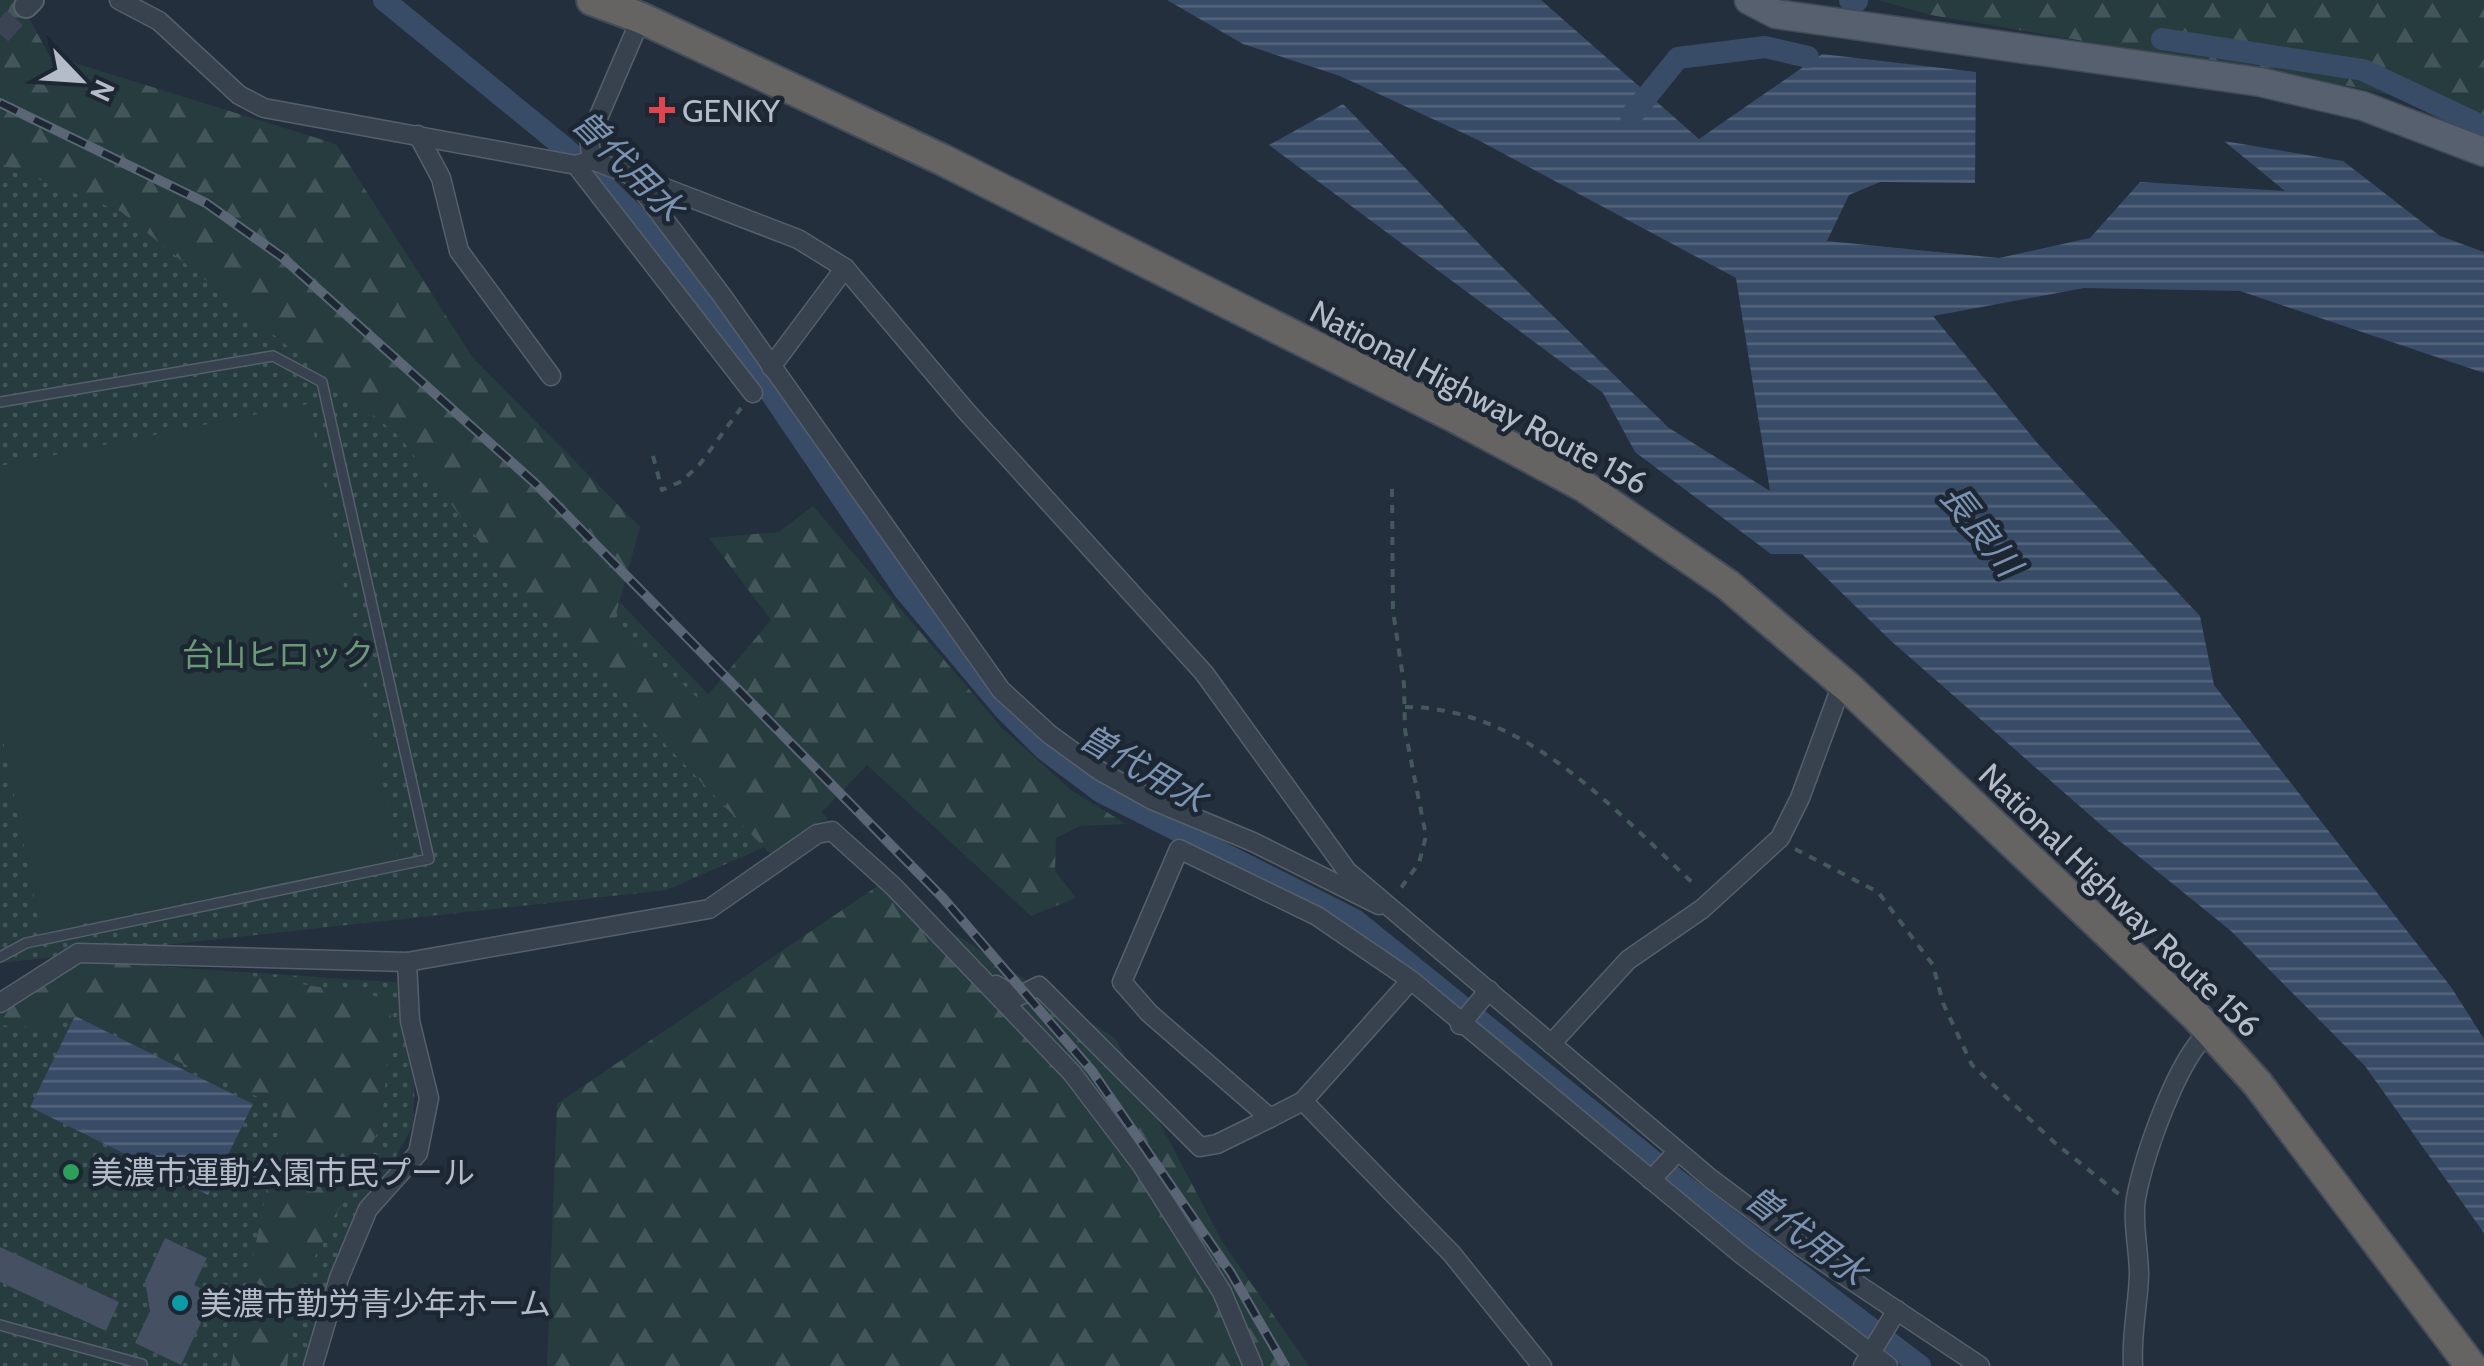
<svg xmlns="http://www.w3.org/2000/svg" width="2484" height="1366" viewBox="0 0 2484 1366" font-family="Cabin,'Noto Sans JP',sans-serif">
<defs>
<pattern id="green-dots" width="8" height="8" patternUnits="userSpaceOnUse" patternTransform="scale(2.5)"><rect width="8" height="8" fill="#263c3f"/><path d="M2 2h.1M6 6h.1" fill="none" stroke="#435659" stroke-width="1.8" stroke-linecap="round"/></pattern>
<pattern id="forest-firs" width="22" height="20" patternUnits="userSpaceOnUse" patternTransform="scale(2.5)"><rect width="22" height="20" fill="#263c3f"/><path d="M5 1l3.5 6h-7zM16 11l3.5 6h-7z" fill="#435659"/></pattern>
<pattern id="water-rules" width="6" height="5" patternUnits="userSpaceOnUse" patternTransform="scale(2.5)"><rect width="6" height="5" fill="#394c67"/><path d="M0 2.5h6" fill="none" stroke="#53647b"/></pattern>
</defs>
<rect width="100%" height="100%" fill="#242f3e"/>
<g fill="url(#green-dots)">
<polygon points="0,126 125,171 505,483 828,819 667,890 0,963"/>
<polygon points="82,961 419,984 413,1125 368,1209 313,1366 0,1366 0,1013"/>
</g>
<g fill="url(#forest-firs)">
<polygon points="0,0 19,0 49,55 336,144 473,358 640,527 614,621 702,702 771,620 709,538 779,532 813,506 1002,728 1071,790 1126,824 1080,826 1056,838 1055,871 1076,898 1031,916 867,765 776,860 512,584 399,436 120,211 0,164"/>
<polygon points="1878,0 2484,0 2484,117 2354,87 1931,15"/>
<polygon points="879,885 1115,1038 1223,1243 1309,1366 547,1366 557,1104"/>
<polygon points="82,961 222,971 392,999 382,1124 294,1298 287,1366 231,1366 283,1108 76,1016 46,1028 0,1025 0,1013"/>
</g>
<polygon fill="#263c3f" points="308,404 398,860 41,932 0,725 0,466"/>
<g fill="url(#water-rules)">
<polygon points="1167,0 1541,0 1699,139 1822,54 1976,72 1975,183 1880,182 1849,195 1827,241 1999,258 2090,238 2140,182 2285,191 2224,141 2343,161 2440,236 2484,252 2484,373 2240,291 2084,288 1933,316 2039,445 2200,616 2214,685 2451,987 2484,1039 2484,1233 2365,1066 2231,931 2116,838 1890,640 1802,554 1771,554 1635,452 1603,393 1269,145 1343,104 1490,255 1669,428 1770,491 1736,278 1478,140 1340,76 1243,44"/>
<polygon points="75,1016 253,1104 208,1195 30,1107"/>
</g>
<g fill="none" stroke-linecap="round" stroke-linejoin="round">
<g stroke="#394c67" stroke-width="22">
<polyline points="384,0 565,148 651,231 773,396 905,591 1004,709 1044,749 1101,792 1355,920 1678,1181 1920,1366"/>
<polyline points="1850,0 1857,1"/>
<polyline points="2162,39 2363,70 2484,127"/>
<polyline points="1631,116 1678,58 1765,47 1808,57"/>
</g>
</g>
<g fill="#455162">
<polygon points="165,1238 207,1258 194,1285 214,1295 181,1365 135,1343 150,1311 145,1281"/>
<polygon points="0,1247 119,1302 106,1331 0,1282"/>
</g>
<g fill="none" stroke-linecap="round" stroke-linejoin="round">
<polyline stroke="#3a4453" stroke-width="22" stroke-dasharray="22 11" stroke-linecap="butt" points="0,34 26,6"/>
<g stroke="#565f6c" stroke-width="12">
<g id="service">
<polyline points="0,402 273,356 322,382 429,859 26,943 0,957"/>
<polyline points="0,1325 142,1364"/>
</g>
</g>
<g stroke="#565f6c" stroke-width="21">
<g id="minor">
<polyline points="119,0 159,21 239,95 264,108 576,165 592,160 798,239 845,268 966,411 1204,673 1347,871 1711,1179 1803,1248 1980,1366"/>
<polyline points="418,135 441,178 459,251 551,376"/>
<polyline points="592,160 589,139 641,18"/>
<polyline points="576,165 753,393"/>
<polyline points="633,178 723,297 1001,690 1049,734 1100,771 1152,800 1253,842 1379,905"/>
<polyline points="771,367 845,268"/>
<polyline points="1411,980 1303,1101 1270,1118 1149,1013 1122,982 1179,849 1317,916 1411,980 1741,1254 1888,1366"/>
<polyline points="996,985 1017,997 1039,986 1200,1147 1217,1144 1270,1118"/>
<polyline points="0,1003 78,953 407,962 709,909 817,834 832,831 893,886 1072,1073 1141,1164 1222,1292 1253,1366"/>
<polyline points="1460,1025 1489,990"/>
<polyline points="1551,1044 1628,960 1702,909 1780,838 1800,798 1842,684"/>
<polyline points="1303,1101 1452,1254 1542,1366"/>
<polyline points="1651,1180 1677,1152"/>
<polyline points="313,1366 339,1278 368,1209 418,1153 429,1098 410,1021 407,962"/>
<polyline points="1863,1366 1897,1310"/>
<path d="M2133,1366C2131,1334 2138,1306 2139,1275C2139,1250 2132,1222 2136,1198C2144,1156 2177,1058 2210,1031"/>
</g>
</g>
<g stroke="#565f6c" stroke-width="26">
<polyline id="tertiary" points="26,6 32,0"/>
</g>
<g stroke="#414a57" stroke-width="31">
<polyline id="primary" points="1749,0 1776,14 2260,82 2363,106 2484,152"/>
</g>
<g stroke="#434c59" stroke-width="34">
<polyline id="trunk" points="592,0 641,18 943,160 1451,415 1585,487 1728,585 1851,690 2196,1016 2257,1083 2471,1366"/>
</g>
<g stroke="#44595c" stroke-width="4" stroke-dasharray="8 8" stroke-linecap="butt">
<polyline points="653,456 662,490 682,481 700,464 741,408"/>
<polyline points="1392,489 1393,611 1404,684 1405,730 1426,836 1419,863 1398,892"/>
<path d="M1405,707C1526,707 1614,810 1697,887"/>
<polyline points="1795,849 1878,892 1933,965 1943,1003 1972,1065 2055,1143 2120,1195"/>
</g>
<use href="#service" stroke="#38414e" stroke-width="9"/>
<use href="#minor" stroke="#38414e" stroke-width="18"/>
<use href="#tertiary" stroke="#38414e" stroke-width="22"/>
<use href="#primary" stroke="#56606e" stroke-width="28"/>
<use href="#trunk" stroke="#656462" stroke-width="30"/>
<g stroke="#5a6575" stroke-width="10">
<polyline id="rail" points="0,103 206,203 282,257 537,485 943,898 1092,1071 1231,1273 1285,1366"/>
</g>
<use href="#rail" stroke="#1d2633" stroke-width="6" stroke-dasharray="19" stroke-linecap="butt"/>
</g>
<path fill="#e0444e" stroke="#1d2633" stroke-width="4" d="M657 95h10v10h10v10h-10v10h-10v-10h-10v-10h10z"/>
<circle fill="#2e9e5b" stroke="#1d2633" stroke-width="4" cx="71" cy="1172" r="10"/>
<circle fill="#0f9aa8" stroke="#1d2633" stroke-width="4" cx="180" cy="1303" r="10"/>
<g text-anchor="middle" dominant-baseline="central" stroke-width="9" stroke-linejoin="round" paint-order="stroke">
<g font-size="32" fill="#b4bcc9" stroke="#1d2633" text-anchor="start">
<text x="682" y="110">GENKY</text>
<text x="91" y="1172">美濃市運動公園市民プール</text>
<text x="200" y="1303">美濃市勤労青少年ホーム</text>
</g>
<g font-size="32" fill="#b4bcc9" stroke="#1d2633">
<text transform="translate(1479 397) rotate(28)">National Highway Route 156</text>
<text transform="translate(2120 900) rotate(44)">National Highway Route 156</text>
</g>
<g font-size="32" fill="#6b9a76" stroke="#1d2633">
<text x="278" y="654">台山ヒロック</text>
</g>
<g font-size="35" font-style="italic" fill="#7c92b1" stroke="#1d2633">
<text transform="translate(628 165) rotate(45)">曽代用水</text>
<text transform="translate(1981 530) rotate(52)">長良川</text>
<text transform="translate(1143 768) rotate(30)">曽代用水</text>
<text transform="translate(1806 1235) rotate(37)">曽代用水</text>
</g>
</g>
<g transform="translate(80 80) rotate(115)" stroke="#1d2633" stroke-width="8" paint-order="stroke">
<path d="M0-8L18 38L0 25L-18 38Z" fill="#b4bcc9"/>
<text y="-15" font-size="28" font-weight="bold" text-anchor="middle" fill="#b4bcc9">N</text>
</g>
</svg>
